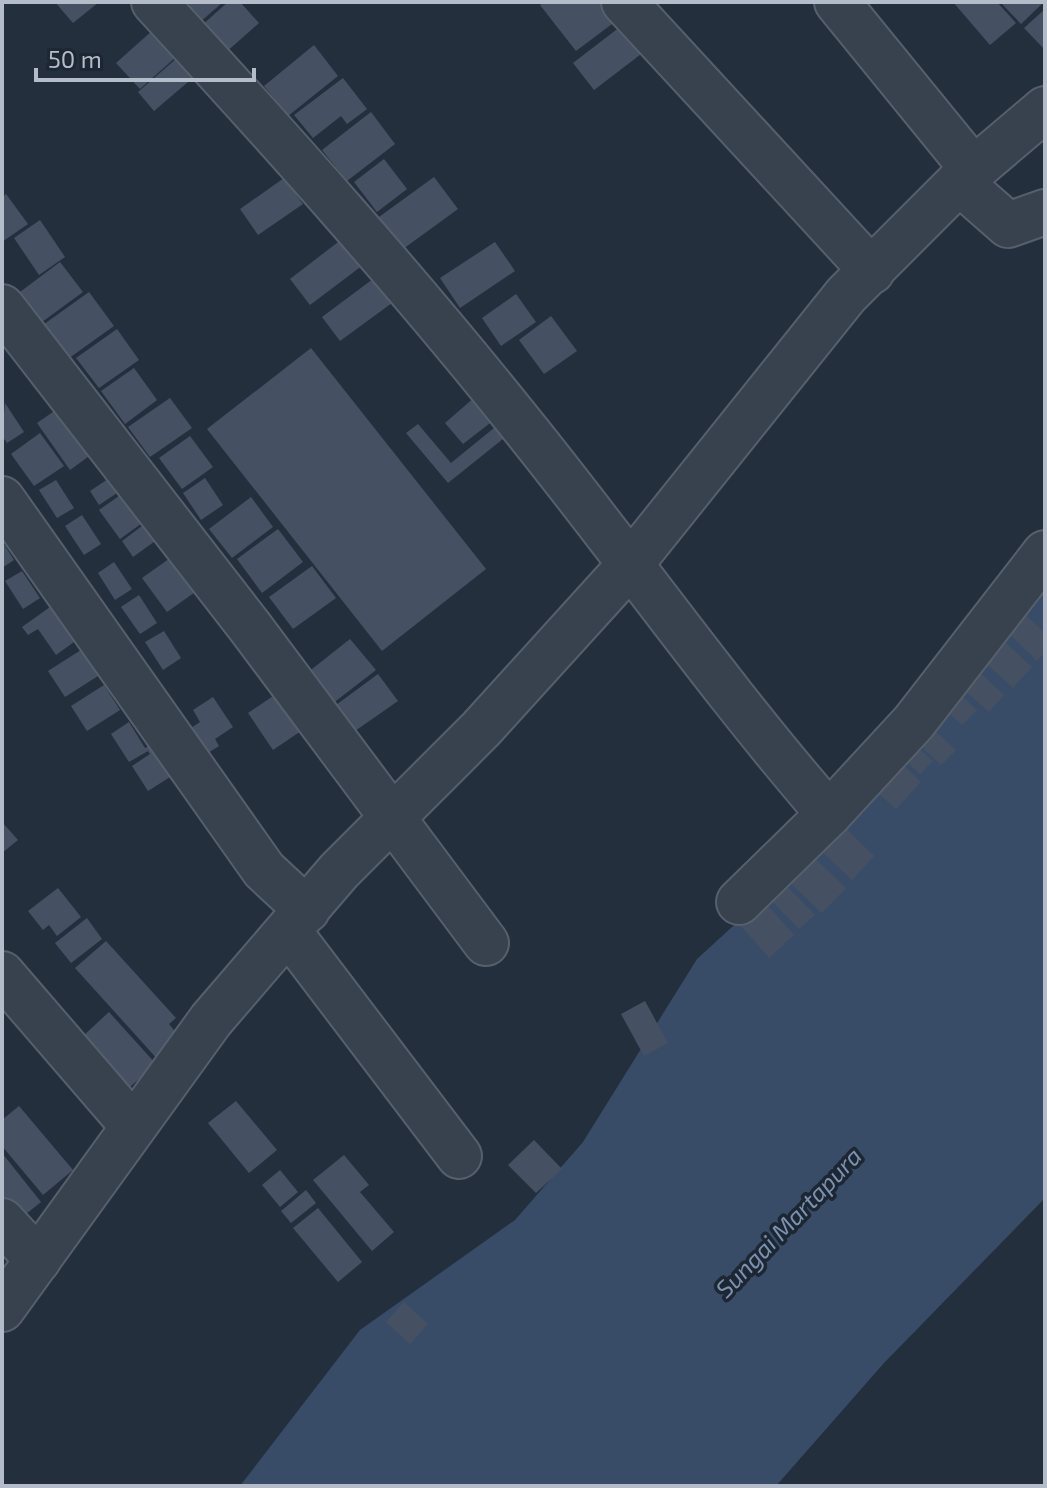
<svg xmlns="http://www.w3.org/2000/svg" width="1047" height="1488" viewBox="0 0 1047 1488" font-family="'Exo 2',sans-serif">
<rect width="100%" height="100%" fill="#242f3e"/>
<polygon fill="#394c67" points="1045,566 1045,1198 884,1363 776,1486 240,1486 360,1330 515,1220 583,1142 697,959 816,850"/>
<g fill="#455162">
<polygon points="55,2 99,2 73,23"/>
<polygon points="192,2 223,2 199,23 186,7"/>
<polygon points="228,2 240,2 259,23 225,53 201,26"/>
<polygon points="544,2 608,2 620,18 576,51 540,5"/>
<polygon points="953,2 997,2 1016,23 990,45"/>
<polygon points="1000,2 1044,2 1021,24"/>
<polygon points="1045,9 1045,50 1024,28"/>
<polygon points="629,20 649,48 594,90 573,63"/>
<polygon points="162,22 186,48 140,89 116,63"/>
<polygon points="314,45 338,76 288,116 264,86"/>
<polygon points="185,51 202,70 154,111 138,92"/>
<polygon points="343,78 367,109 347,124 341,116 313,138 294,115"/>
<polygon points="371,112 395,144 347,181 322,150"/>
<polygon points="384,159 407,189 377,212 354,182"/>
<polygon points="434,177 458,209 403,249 379,217"/>
<polygon points="284,178 303,204 258,235 240,209"/>
<polygon points="6,194 28,224 2,242 2,197"/>
<polygon points="40,220 65,257 39,275 14,238"/>
<polygon points="346,236 367,262 310,305 290,279"/>
<polygon points="495,242 515,271 460,308 440,278"/>
<polygon points="60,262 83,292 42,322 20,292"/>
<polygon points="377,276 396,300 340,341 322,317"/>
<polygon points="89,292 114,326 65,361 40,327"/>
<polygon points="516,294 536,322 501,346 482,318"/>
<polygon points="551,316 577,351 544,374 519,340"/>
<polygon points="117,329 139,360 99,388 76,358"/>
<polygon points="311,348 486,569 382,651 207,429"/>
<polygon points="134,368 157,400 125,424 101,391"/>
<polygon points="475,397 494,420 463,444 445,423"/>
<polygon points="170,398 192,428 150,457 128,427"/>
<polygon points="5,403 24,432 7,443 2,436"/>
<polygon points="63,405 96,451 70,470 37,423"/>
<polygon points="505,419 514,430 448,483 406,433 418,424 451,463"/>
<polygon points="40,433 64,466 34,486 11,454"/>
<polygon points="190,436 213,467 182,489 159,458"/>
<polygon points="114,475 123,489 99,505 90,491"/>
<polygon points="205,478 223,505 201,520 183,493"/>
<polygon points="56,480 74,508 57,518 39,490"/>
<polygon points="129,489 149,518 120,539 99,510"/>
<polygon points="251,497 273,527 232,558 209,529"/>
<polygon points="82,515 101,544 84,555 65,526"/>
<polygon points="146,523 158,539 133,557 122,541"/>
<polygon points="278,529 303,562 262,593 237,559"/>
<polygon points="2,541 14,560 2,568"/>
<polygon points="173,556 198,590 167,612 142,578"/>
<polygon points="114,562 132,589 115,600 98,573"/>
<polygon points="312,566 336,598 293,629 269,597"/>
<polygon points="22,571 40,598 23,609 5,581"/>
<polygon points="139,595 157,623 140,634 121,607"/>
<polygon points="50,607 74,642 56,655 38,629 28,635 22,627"/>
<polygon points="1021,611 1045,633 1045,652 1037,661 1004,629"/>
<polygon points="164,631 181,658 163,670 145,642"/>
<polygon points="997,635 1032,667 1013,688 978,656"/>
<polygon points="350,639 376,670 332,704 307,673"/>
<polygon points="81,650 98,676 65,697 48,671"/>
<polygon points="970,663 1004,695 989,712 953,680"/>
<polygon points="378,674 398,701 355,731 336,705"/>
<polygon points="104,685 120,710 87,731 71,706"/>
<polygon points="952,687 977,710 962,725 938,703"/>
<polygon points="279,692 304,729 273,750 248,713"/>
<polygon points="213,697 233,727 215,739 219,746 208,753 191,728 200,722 193,710"/>
<polygon points="923,720 956,750 941,765 909,735"/>
<polygon points="129,722 145,748 158,741 178,772 148,791 132,766 150,754 148,751 129,762 111,734"/>
<polygon points="908,739 933,761 920,774 896,752"/>
<polygon points="893,755 921,782 896,809 867,783"/>
<polygon points="835,818 874,856 852,880 812,842"/>
<polygon points="2,822 18,840 2,853"/>
<polygon points="807,851 846,888 822,913 783,876"/>
<polygon points="780,879 815,915 799,929 764,893"/>
<polygon points="58,888 81,917 57,936 49,925 43,930 28,911"/>
<polygon points="760,897 794,935 769,958 735,919"/>
<polygon points="87,918 102,939 71,963 55,943"/>
<polygon points="106,941 176,1018 169,1024 183,1041 160,1062 75,968"/>
<polygon points="645,1001 668,1043 644,1056 621,1014"/>
<polygon points="109,1012 156,1064 130,1087 83,1036"/>
<polygon points="236,1101 277,1150 249,1173 208,1123"/>
<polygon points="19,1106 73,1170 43,1195 2,1146 2,1120"/>
<polygon points="534,1140 562,1169 536,1193 508,1165"/>
<polygon points="2,1153 41,1202 16,1222 2,1205"/>
<polygon points="344,1155 369,1185 360,1192 394,1232 372,1251 313,1180"/>
<polygon points="280,1170 298,1192 280,1207 262,1185"/>
<polygon points="306,1190 316,1203 291,1223 281,1211"/>
<polygon points="318,1208 362,1262 338,1282 293,1228"/>
<polygon points="404,1302 428,1324 410,1344 386,1322"/>
</g>
<g fill="none" stroke-linecap="round" stroke-linejoin="round">
<g stroke="#565f6c" stroke-width="48">
<g id="minor">
<path d="M154,2C282,141 408,282 526,430C628,557 722,691 829,814L739,902"/>
<polyline points="624,2 872,271"/>
<polyline points="837,2 973,169"/>
<polyline points="959,182 1008,225 1045,212"/>
<polyline points="2,307 250,627 486,943"/>
<polyline points="2,499 264,870 307,910"/>
<polyline points="829,814 914,722 1045,553"/>
<polyline points="289,932 459,1156"/>
<polyline points="2,974 133,1126"/>
<polyline points="2,1221 38,1260"/>
<polyline points="2,1309 211,1020 339,871 481,729 629,566 846,295 959,182 1045,109"/>
</g>
</g>
<use href="#minor" stroke="#38414e" stroke-width="44"/>
</g>
<g text-anchor="middle" dominant-baseline="central" stroke-width="7" stroke-linejoin="round" paint-order="stroke">
<g font-size="24" font-style="italic" fill="#7c92b1" stroke="#1d2633">
<text transform="translate(788 1222) rotate(-46)">Sungai Martapura</text>
</g>
</g>
<rect width="1047" height="1488" fill="none" stroke="#b4bcc9" stroke-width="8"/>
<path d="M36 68v12h218v-12" fill="none" stroke="#b4bcc9" stroke-width="4"/>
<text x="48" y="68" font-size="24" fill="#b4bcc9" stroke="#1d2633" stroke-width="6" paint-order="stroke">50 m</text>
</svg>
